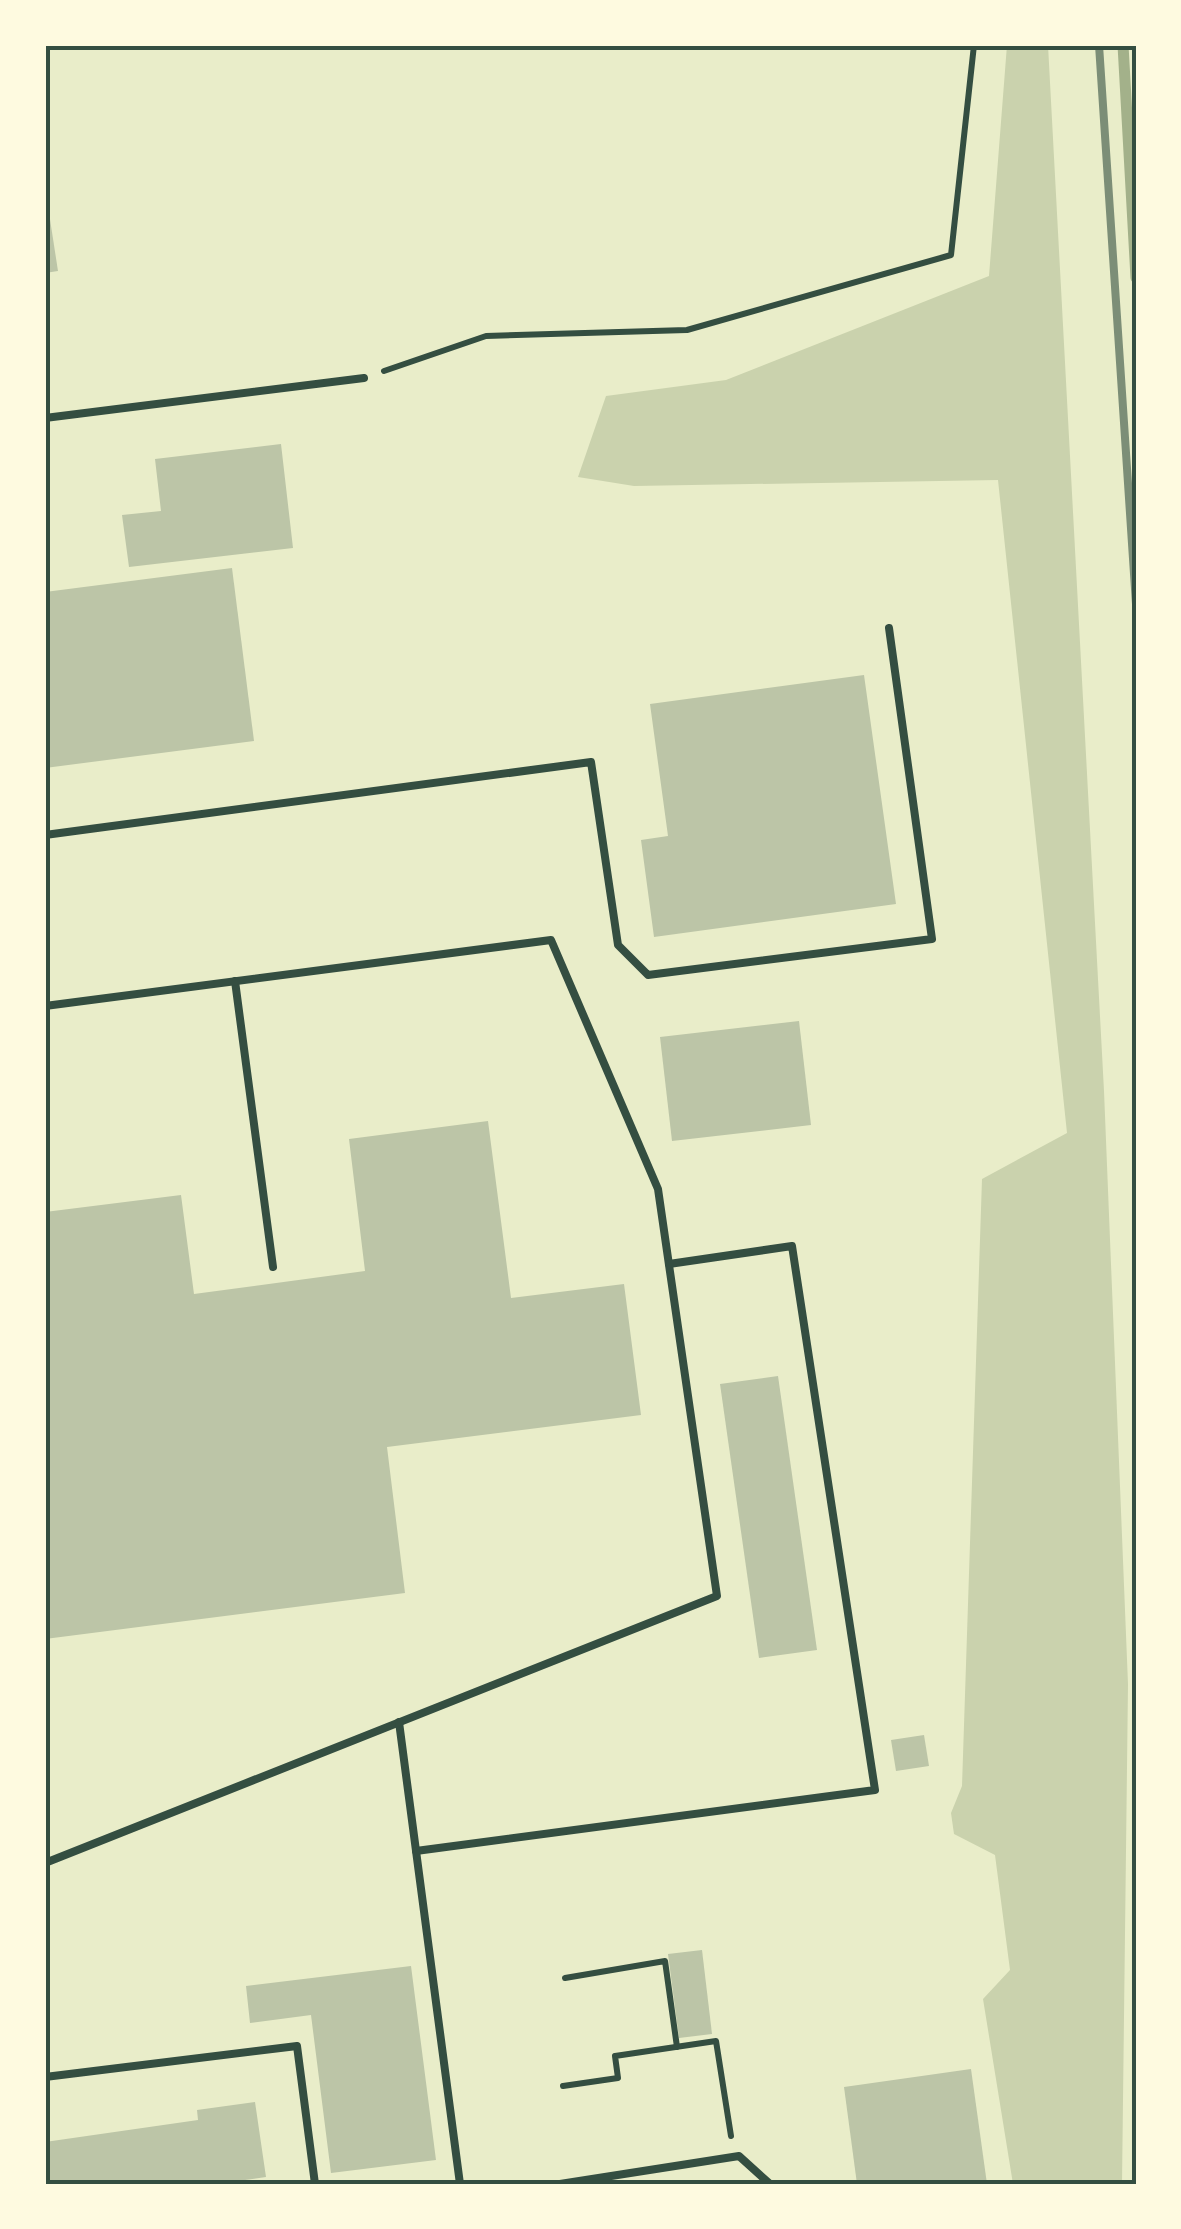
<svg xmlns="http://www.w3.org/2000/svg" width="1181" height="2229" viewBox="0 0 1181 2229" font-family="'Fira Sans Condensed',sans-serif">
<rect width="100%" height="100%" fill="#e9edc9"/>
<polygon fill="#cad2ad" points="1007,45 1048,45 1104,1091 1128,1684 1122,2184 1013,2184 983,1999 1010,1970 995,1855 954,1834 951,1813 962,1786 982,1179 1067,1133 998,480 634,486 578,477 606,396 726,380 989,276"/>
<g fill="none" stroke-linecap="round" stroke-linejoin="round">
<polyline stroke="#a3b18a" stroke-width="11" points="1123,45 1136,278"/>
</g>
<g fill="#bcc5a7">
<polygon points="45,200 47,200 58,271 45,273"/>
<polygon points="281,444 293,548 129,567 122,515 161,511 155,459"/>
<polygon points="232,568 254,741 45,768 45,592"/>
<polygon points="864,675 896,904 654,937 641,840 668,836 650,704"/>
<polygon points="799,1021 811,1125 672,1141 660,1037"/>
<polygon points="488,1121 511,1298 624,1284 641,1415 387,1447 405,1593 45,1639 45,1212 181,1195 194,1294 365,1271 349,1139"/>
<polygon points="778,1376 817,1650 759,1658 720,1384"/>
<polygon points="924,1735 929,1766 896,1771 891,1740"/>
<polygon points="702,1950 712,2034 679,2038 668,1954"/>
<polygon points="411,1966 436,2160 331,2173 311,2015 250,2023 246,1986"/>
<polygon points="971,2069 987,2184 857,2184 844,2087"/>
<polygon points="255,2102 266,2177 216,2184 45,2184 45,2142 198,2120 197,2110"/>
</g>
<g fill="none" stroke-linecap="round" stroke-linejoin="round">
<g stroke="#344e41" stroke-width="6">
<polyline points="384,371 486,336 687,330 951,255 974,45"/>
<polyline points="565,1978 665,1961 677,2047"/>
<polyline points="563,2086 618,2078 615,2056 716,2041 731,2136"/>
</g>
<g stroke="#344e41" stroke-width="8">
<polyline points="45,418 364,378"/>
<polyline points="45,835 591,762 618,945 648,975 932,939 889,628"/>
<polyline points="235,981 273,1267"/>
<polyline points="45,1006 551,940 658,1189 717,1596 45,1863"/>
<polyline points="399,1722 460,2184"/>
<polyline points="416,1851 875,1790 792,1246 669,1264"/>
<polyline points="45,2077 297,2046 315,2184"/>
<polyline points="560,2184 739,2156 770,2184"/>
</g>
<polyline stroke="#7c8e77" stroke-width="8" points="1099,45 1136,604"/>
</g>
<rect width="1181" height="2229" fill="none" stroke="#fefae0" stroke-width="95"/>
<rect x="48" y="48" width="1086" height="2134" fill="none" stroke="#344e41" stroke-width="4"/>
</svg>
